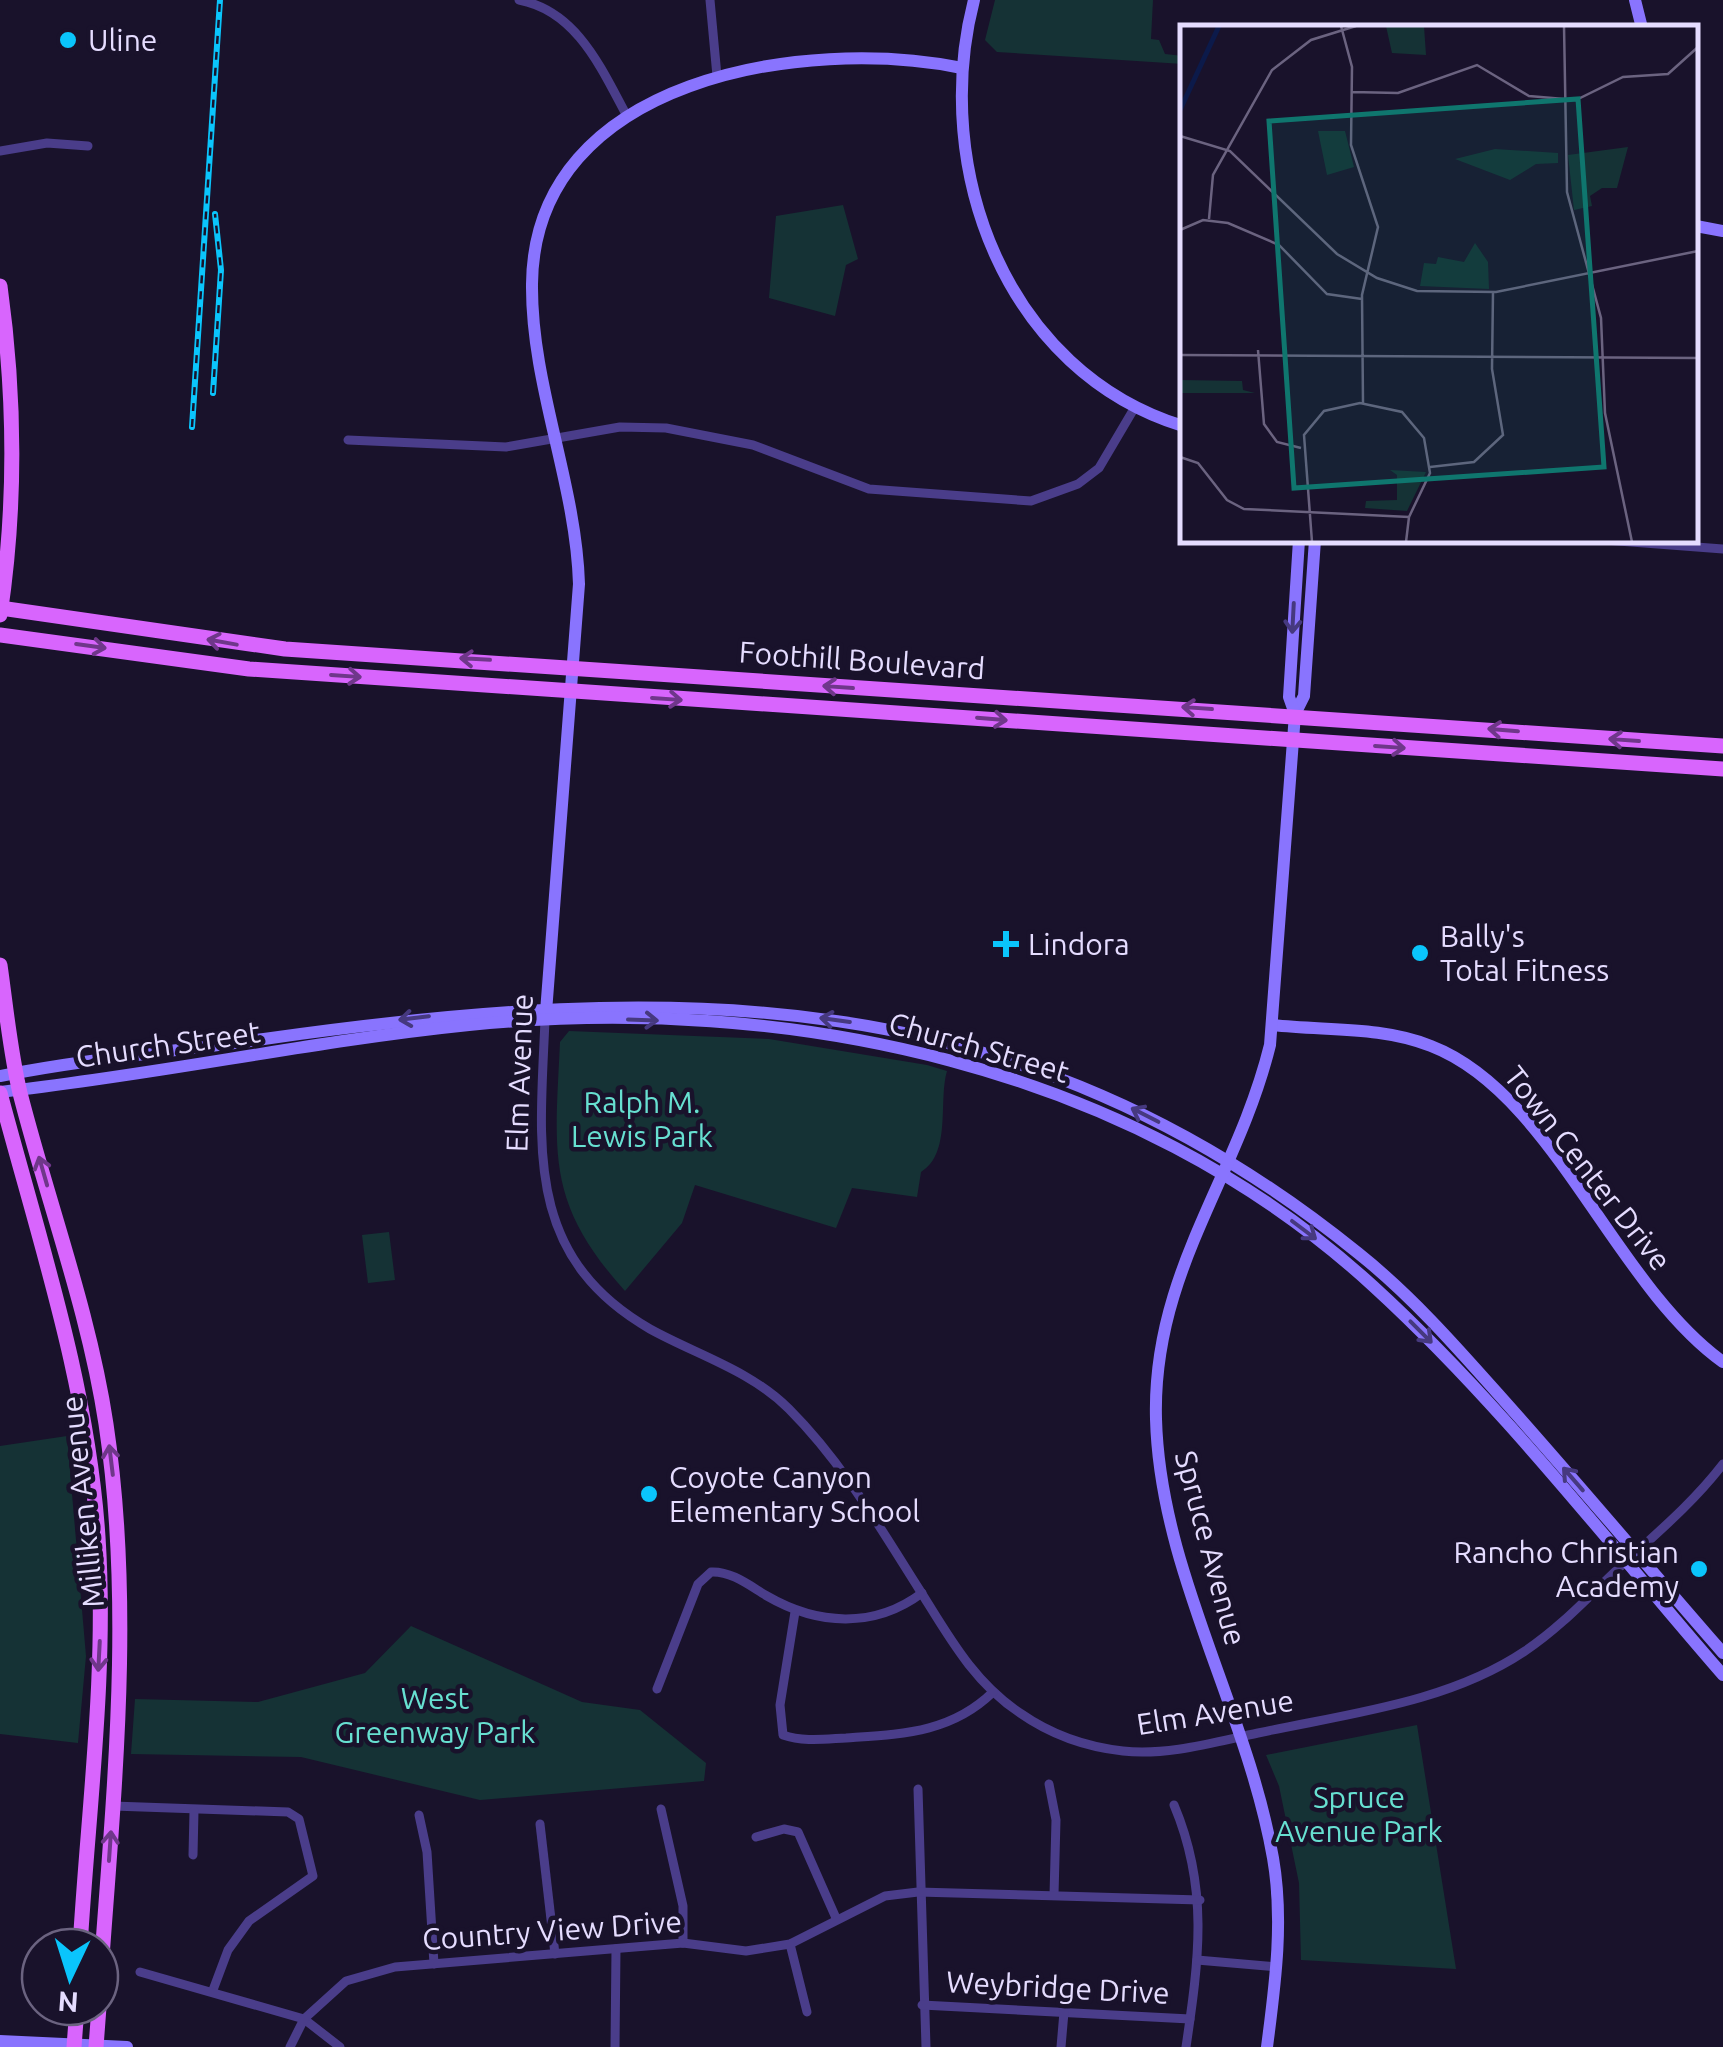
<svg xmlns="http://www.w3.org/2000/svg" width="1723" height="2047" viewBox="0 0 1723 2047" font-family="Ubuntu,sans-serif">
<rect width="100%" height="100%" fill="#19122b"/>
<g fill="#153235">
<polygon points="995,0 1153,0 1151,39 1159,40 1165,54 1183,56 1183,64 997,52 985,40"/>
<polygon points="843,205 858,259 846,265 835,316 769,298 776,216"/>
<path d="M569,1031L769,1039L927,1065L947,1071C938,1101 952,1153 921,1172L917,1197L852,1188L836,1228L695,1185L682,1223L625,1291C545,1202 555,1153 560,1042Z"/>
<polygon points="389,1232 395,1280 368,1283 362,1235"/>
<polygon points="67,1436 86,1656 78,1743 0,1734 0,1446"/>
<polygon points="411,1626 582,1702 640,1710 706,1763 704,1781 480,1800 301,1757 131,1754 135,1699 258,1702 365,1673"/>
<polygon points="1417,1725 1456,1969 1301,1960 1299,1883 1279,1786 1266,1755"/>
</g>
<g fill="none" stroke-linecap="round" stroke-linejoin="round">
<g stroke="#4a3d8a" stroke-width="9">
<path d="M519,0C577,11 601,68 627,116"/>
<polyline points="710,0 717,76"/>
<polyline points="0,151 47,143 88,146"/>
<polyline points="348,440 506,447 620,427 666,428 753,445 869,489 1031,501 1078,484 1099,468 1135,407"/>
<polyline points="1605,540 1723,549"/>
<path d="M545,1020C540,1144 523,1256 650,1329C697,1355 750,1370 789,1409C842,1462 879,1526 919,1589C948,1635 973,1682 1020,1713C1050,1734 1087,1747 1123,1751C1167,1756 1215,1742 1258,1733C1346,1714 1448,1703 1525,1651C1561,1627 1590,1595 1621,1566C1657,1533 1693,1503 1723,1464"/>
<path d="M795,1612L780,1705L783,1735C803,1742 825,1739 846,1738C902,1734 951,1733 993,1692"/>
<path d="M657,1689L698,1584L711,1572C732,1571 750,1586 767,1596C817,1625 874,1629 922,1593"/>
<polyline points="1049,1784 1056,1820 1054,1895"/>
<polyline points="918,1789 926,2047"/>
<path d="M1174,1805C1209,1888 1199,1959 1186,2047"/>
<polyline points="113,1806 288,1812 299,1819 313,1876 249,1921 228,1950 213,1990"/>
<polyline points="661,1809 683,1906 683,1943"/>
<polyline points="419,1815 427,1852 434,1964"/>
<polyline points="540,1824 555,1954"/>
<polyline points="756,1837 784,1829 798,1832 836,1918"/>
<polyline points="193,1855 194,1811"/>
<polyline points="790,1944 807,2012"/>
<polyline points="1197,1960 1277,1967"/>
<polyline points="140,1972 304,2019 340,2047"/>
<polyline points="922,2005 1190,2019"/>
<polyline points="290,2047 304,2019 346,1981 395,1967 683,1943 746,1951 790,1944 885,1896 918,1892 1200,1900"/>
<polyline points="615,2047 616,1949"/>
<polyline points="1061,2047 1064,2012"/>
</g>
<g stroke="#8974fe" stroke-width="12">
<path d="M974,0C930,170 1007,372 1183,426"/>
<polyline points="1635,0 1642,28"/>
<polyline points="1696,226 1723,231"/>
<polyline points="1295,714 1304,696 1315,540"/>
<path d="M546,1012L579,584C576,483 531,385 532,284C534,77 806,36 962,68"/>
<path d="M1273,1025C1325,1031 1382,1026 1431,1046C1553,1093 1614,1284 1723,1362"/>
<path d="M0,1076C87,1059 176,1051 264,1039C674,981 1018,978 1358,1253C1417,1300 1466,1358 1516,1414C1586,1493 1654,1574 1723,1653"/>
<path d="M0,1092C157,1075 312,1041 469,1025C788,993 1132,1065 1373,1286C1501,1403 1609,1544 1723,1675"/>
<polyline points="0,2041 127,2047"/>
<path d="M1267,2047C1275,1985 1284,1921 1273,1858C1247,1709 1160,1571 1156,1419C1152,1273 1237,1179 1270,1045L1295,714L1289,697L1299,540"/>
</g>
<g stroke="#d865fd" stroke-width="15">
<path d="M0,286C15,394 16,508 0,615"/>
<polyline points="0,608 285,649 1723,746"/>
<polyline points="0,635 249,669 1723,769"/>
<path d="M0,965C6,1007 10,1051 20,1093C48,1203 89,1311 106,1424C134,1611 113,1798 100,1985"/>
<path d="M0,1093C39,1240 88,1384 98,1537C107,1673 88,1811 80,1947"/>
<polyline points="74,2047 77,2007"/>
<polyline points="96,2047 99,2007"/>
</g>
<g stroke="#0ac5fc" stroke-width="6">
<g id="rail">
<polyline points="213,393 221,270 215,214"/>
<polyline points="192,427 220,0"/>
</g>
</g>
<use href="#rail" stroke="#19122b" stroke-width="2.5" stroke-dasharray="8" stroke-linecap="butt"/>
</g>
<defs><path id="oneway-shaft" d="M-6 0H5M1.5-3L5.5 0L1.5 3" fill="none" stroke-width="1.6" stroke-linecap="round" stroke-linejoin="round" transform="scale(2.5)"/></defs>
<g stroke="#46397f">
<use href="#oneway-shaft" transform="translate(1293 618) rotate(93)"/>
<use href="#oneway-shaft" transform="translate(414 1018) rotate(173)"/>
<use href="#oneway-shaft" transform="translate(643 1020) rotate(2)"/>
<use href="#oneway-shaft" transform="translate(835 1020) rotate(-172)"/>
<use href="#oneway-shaft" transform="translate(1145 1115) rotate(-153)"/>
<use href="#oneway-shaft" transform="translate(1304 1230) rotate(37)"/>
<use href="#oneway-shaft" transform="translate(1421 1332) rotate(45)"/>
<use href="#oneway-shaft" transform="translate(1573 1479) rotate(-131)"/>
</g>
<g stroke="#6f378a">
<use href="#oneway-shaft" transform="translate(222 642) rotate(-170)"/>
<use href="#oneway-shaft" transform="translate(91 646) rotate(8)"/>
<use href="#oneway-shaft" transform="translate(475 659) rotate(-177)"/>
<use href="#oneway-shaft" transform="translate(346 676) rotate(4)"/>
<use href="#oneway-shaft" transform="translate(838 687) rotate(-176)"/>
<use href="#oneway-shaft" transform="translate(667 699) rotate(4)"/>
<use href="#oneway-shaft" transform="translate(1197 708) rotate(-176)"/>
<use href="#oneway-shaft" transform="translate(992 719) rotate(5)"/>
<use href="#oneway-shaft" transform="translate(1503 730) rotate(-175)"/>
<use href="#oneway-shaft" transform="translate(1624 740) rotate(-176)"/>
<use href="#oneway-shaft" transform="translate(1390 747) rotate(4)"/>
<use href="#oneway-shaft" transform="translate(43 1171) rotate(-106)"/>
<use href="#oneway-shaft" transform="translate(111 1460) rotate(-97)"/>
<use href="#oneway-shaft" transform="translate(99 1656) rotate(93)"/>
<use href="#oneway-shaft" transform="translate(110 1846) rotate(-86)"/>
</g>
<g fill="#0ac5fc" stroke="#19122b" stroke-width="4">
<circle cx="68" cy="40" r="10"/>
<path d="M1001 929h10v10h10v10h-10v10h-10v-10h-10v-10h10z"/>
<circle cx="1420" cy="953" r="10"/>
<circle cx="649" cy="1494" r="10"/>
<circle cx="1699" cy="1569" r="10"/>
</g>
<g text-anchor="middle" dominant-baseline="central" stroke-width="9" stroke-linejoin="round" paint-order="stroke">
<g font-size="30" fill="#e5dcff" stroke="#19122b" text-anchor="start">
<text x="88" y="40">Uline</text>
<text x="1440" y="936">Bally's<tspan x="1440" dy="34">Total Fitness</tspan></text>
<text x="1028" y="944">Lindora</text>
<text x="669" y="1477">Coyote Canyon<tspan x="669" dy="34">Elementary School</tspan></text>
<text x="1679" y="1552" text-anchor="end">Rancho Christian<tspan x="1679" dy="34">Academy</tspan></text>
</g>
<g font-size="30" fill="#e5dcff" stroke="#19122b">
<text transform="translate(862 660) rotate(4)">Foothill Boulevard</text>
<text transform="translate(168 1044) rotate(-8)">Church Street</text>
<text transform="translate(979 1047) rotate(16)">Church Street</text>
<text transform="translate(519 1073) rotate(-88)">Elm Avenue</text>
<text transform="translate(1588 1168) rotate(52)">Town Center Drive</text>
<text transform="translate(82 1502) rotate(-96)">Milliken Avenue</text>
<text transform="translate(1211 1548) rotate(75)">Spruce Avenue</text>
<text transform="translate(1215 1712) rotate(-9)">Elm Avenue</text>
<text transform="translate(552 1930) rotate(-4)">Country View Drive</text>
<text transform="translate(1058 1987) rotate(3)">Weybridge Drive</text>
</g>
<g font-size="30" fill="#67e0d1" stroke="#19122b">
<text x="642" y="1102">Ralph M.<tspan x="642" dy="34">Lewis Park</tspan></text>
<text x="435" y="1698">West<tspan x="435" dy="34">Greenway Park</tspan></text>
<text x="1359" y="1797">Spruce<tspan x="1359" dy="34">Avenue Park</tspan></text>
</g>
</g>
<g transform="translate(1180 25)">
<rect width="518" height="518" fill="#19122b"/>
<path d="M206,1H244L246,30L212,28ZM138,106H165L174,142L147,150ZM448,122L437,163H422L410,171L412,181L394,185L388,130ZM315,124L378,128V138L356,139L330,155L275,134ZM295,218L308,237L309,264L240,261L244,238L256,239L258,232L284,237ZM0,355L62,356L63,365L75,368H0ZM210,445L246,447L227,486L185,483L186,476L217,475V450Z" fill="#153235"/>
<path fill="none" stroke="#0c1a4a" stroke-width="5" d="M0,85L39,1"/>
<path fill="none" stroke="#6b6380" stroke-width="2.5" d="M161,1L172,42L171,120L198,202L182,270L183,378M384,1L387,167L421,293L425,388L452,517M172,67L218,68L297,40L349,71L396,75L443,52L488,49L518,22M0,111L50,126L157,229L197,253L237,266L316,267L518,226M29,194L33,150L92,45L131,15L176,1M0,205L23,195L48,198L99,220L147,269L182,274M78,325L84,399L97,417L121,423M0,330L518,333M0,432L18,438L47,475L64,484L229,492M250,442L294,437L323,410L312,344L313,267M132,517L124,410L144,386L180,378L222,387L244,413L250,448L229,492L226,517"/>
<path fill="#0f766e" fill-opacity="0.15" stroke="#0f766e" stroke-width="5" d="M398,74L424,442L114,463L89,96Z"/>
<rect width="518" height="518" fill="none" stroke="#e5dcff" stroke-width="5"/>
</g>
<g transform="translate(70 1977) rotate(184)"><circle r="48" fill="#19122b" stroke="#6b6380" stroke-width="2.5"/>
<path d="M0-8L18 38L0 25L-18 38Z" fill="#0ac5fc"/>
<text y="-15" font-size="28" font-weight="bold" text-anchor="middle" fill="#e5dcff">N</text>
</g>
</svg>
